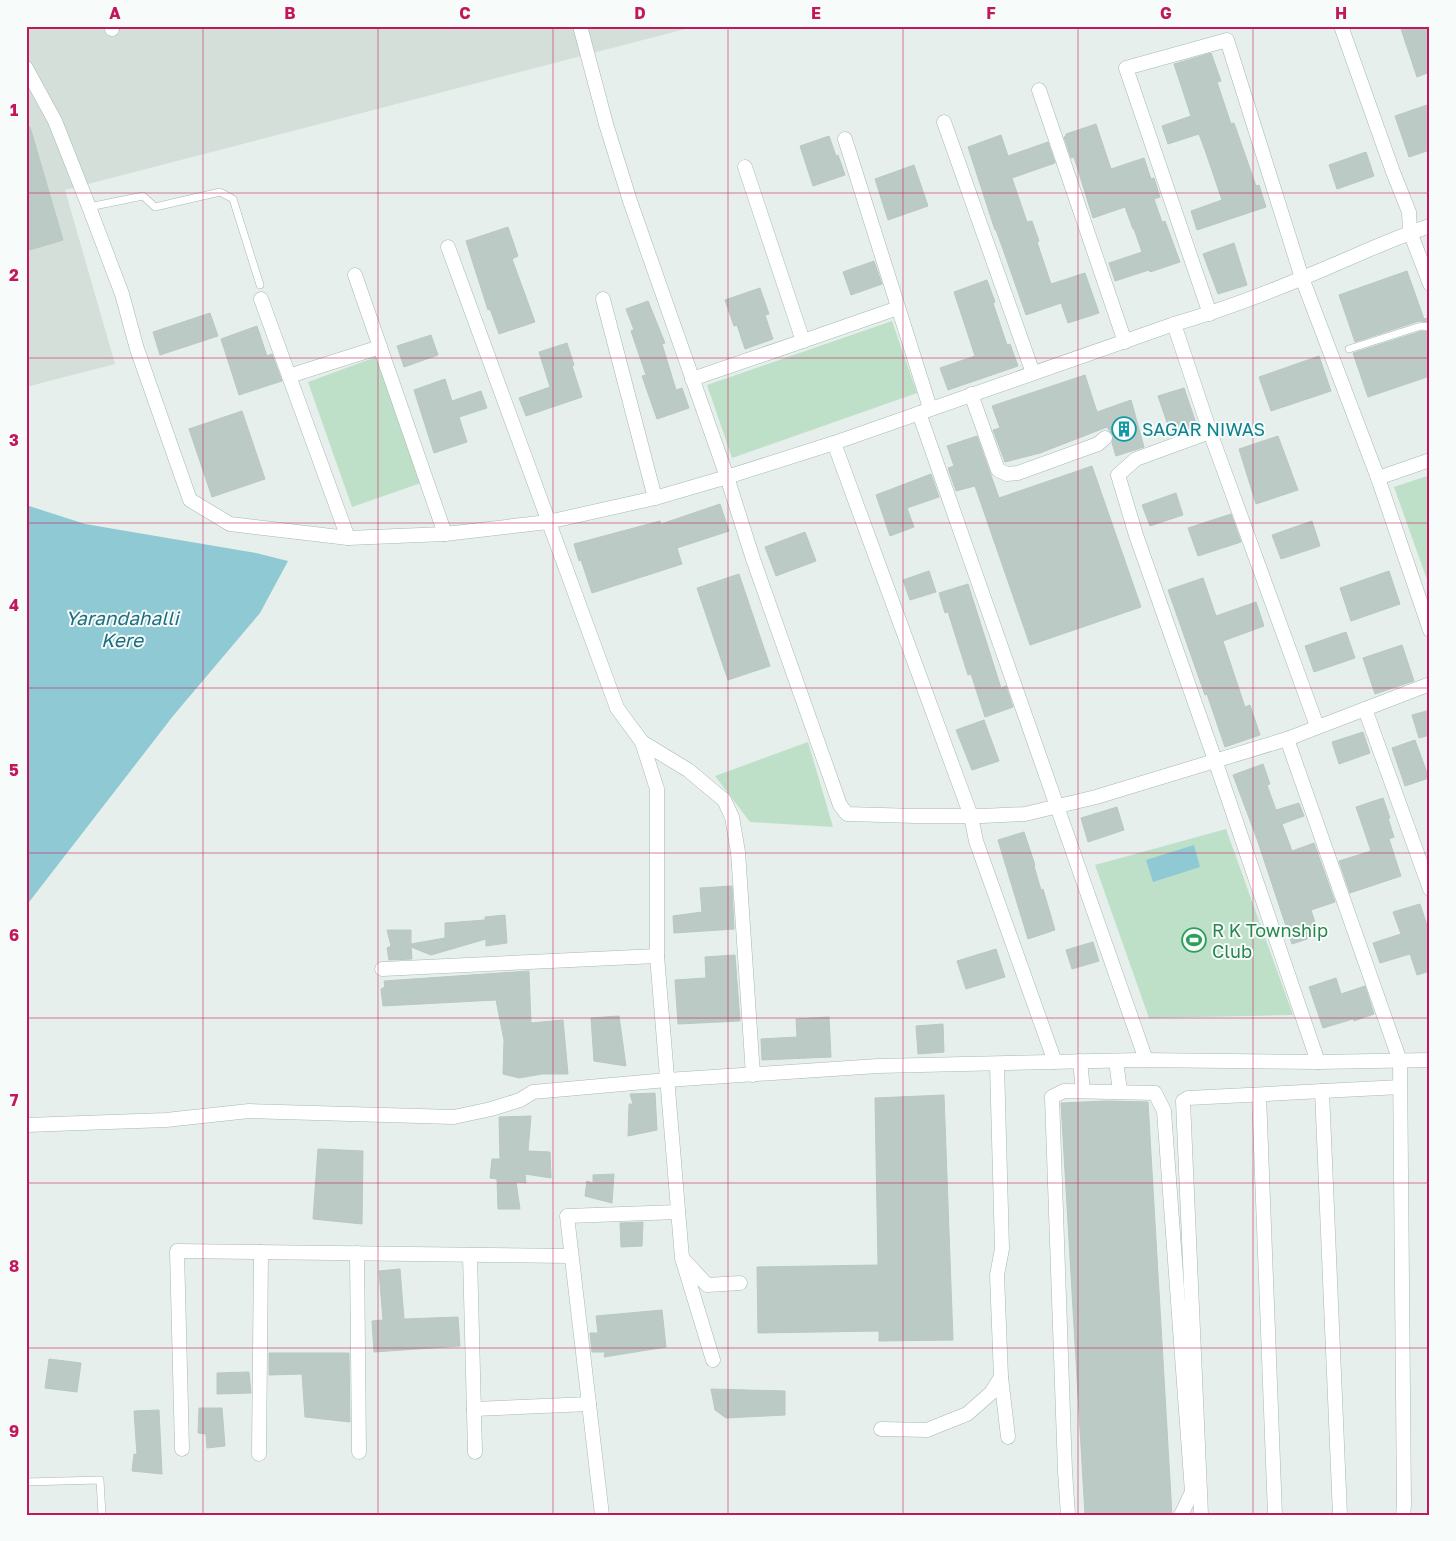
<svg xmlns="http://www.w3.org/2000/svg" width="1456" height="1541" viewBox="0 0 1456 1541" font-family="'Golos Text',sans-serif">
<rect width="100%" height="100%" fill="#e6efeb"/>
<polygon fill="#d4dfda" points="26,26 697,26 65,190 115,364 26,387"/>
<g fill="#bfe0c8">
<polygon points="892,321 917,393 732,458 707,385"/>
<polygon points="376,357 421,483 352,507 308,382"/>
<polygon points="1430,475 1430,588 1394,487"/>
<polygon points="808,742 833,827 750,822 715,776"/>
<polygon points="1226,829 1293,1015 1149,1018 1095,865"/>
</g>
<g fill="#8ec9d4">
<polygon points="26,505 85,524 256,553 288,561 260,613 173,716 26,906"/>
<polygon points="1194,845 1200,867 1153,882 1146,860"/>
</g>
<g fill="#bbcac4" stroke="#b8c9c2">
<polygon points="1400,26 1430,26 1430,72 1417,77"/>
<polygon points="1211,53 1221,81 1217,82 1231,124 1234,123 1256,186 1259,185 1266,207 1197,230 1191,211 1222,200 1206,153 1199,134 1168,144 1162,126 1191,116 1174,64"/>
<polygon points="1430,104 1430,150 1409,157 1395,116"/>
<polygon points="1096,124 1111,169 1144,158 1151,179 1154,178 1160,197 1154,199 1162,222 1165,221 1180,262 1150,272 1149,270 1115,281 1109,263 1142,252 1134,229 1133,229 1125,207 1093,218 1074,157 1071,158 1064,137 1066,136 1066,134"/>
<polygon points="30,127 63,240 26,251 26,128"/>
<polygon points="1001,135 1008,156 1048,142 1055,163 1012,178 1027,222 1032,221 1039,241 1037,242 1051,284 1085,273 1099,313 1068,323 1061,303 1026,315 1004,252 996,230 995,230 968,147"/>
<polygon points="829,136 836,156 838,155 845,175 813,186 800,146"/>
<polygon points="1366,152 1374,176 1337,189 1329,165"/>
<polygon points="914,165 928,206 888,220 875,179"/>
<polygon points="508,227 518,256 512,259 535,322 499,334 490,309 488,310 466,241"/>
<polygon points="1234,243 1247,285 1218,294 1203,254"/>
<polygon points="874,261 882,284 851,295 843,272"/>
<polygon points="1407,271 1424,319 1430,317 1430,322 1419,321 1355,342 1339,295"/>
<polygon points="987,280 995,302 993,303 1007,345 1010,344 1018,366 948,390 940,368 975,356 954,292"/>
<polygon points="760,288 769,314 765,315 773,339 745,349 737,325 734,326 725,300"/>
<polygon points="648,301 665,343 662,344 676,390 682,388 689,408 657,419 642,376 646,375 631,331 634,330 626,309"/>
<polygon points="210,313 218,336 160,355 153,332"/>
<polygon points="257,326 267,356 272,354 282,381 239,395 221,339"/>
<polygon points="1422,331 1430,332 1430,376 1368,397 1353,353"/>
<polygon points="431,335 438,355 404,367 397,346"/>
<polygon points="567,343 574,365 572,366 582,397 526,416 519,398 550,387 539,352"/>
<polygon points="1319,356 1331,391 1271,411 1259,377"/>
<polygon points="1085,375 1097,412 1131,400 1144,447 1116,456 1112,443 1113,436 1107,427 1040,453 1005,462 993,430 1000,428 992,406"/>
<polygon points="445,379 452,401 481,391 487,408 459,417 467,442 434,453 414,390"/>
<polygon points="1184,388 1197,426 1171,434 1158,396"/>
<polygon points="242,411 265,479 212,497 189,429"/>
<polygon points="977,436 999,498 1092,466 1141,607 1030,645 975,486 956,491 948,468 954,466 947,446"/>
<polygon points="1278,436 1298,490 1256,504 1239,449"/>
<polygon points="931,474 939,497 907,508 914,527 890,536 876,495"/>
<polygon points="1176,493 1183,515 1150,526 1142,505"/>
<polygon points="720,504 729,531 677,548 682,564 592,593 581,560 579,561 574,544 660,521 661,524"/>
<polygon points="1231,514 1241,542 1198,556 1188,528"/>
<polygon points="1312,521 1320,546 1281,559 1272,535"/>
<polygon points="805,532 816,561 776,576 765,547"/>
<polygon points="929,571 936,592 910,600 903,580"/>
<polygon points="1389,571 1400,604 1351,621 1340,588"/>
<polygon points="739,574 770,666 728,680 697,588"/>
<polygon points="1203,578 1216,616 1256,602 1264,626 1223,641 1245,707 1250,705 1260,735 1225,747 1207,694 1205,695 1168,590"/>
<polygon points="968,584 1001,688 1006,686 1013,707 985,717 971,674 968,675 948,612 945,613 939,593"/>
<polygon points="1346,632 1355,658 1314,672 1305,646"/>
<polygon points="1402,645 1414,681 1375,694 1363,658"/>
<polygon points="1430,710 1430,735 1419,738 1412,715"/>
<polygon points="984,720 999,761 972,770 956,730"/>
<polygon points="1363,732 1370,753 1339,764 1332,742"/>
<polygon points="1415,740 1429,778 1405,786 1392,748"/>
<polygon points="1263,764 1270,784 1267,785 1276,810 1299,803 1304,816 1282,824 1292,851 1314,843 1335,902 1311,910 1319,935 1292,944 1257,839 1233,775"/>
<polygon points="1383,798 1390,818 1388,818 1394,837 1389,839 1401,876 1350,893 1339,861 1371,851 1356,807"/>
<polygon points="1117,807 1124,830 1088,842 1081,818"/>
<polygon points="1024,832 1035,865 1034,866 1041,890 1043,889 1055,930 1028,939 998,840"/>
<polygon points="732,886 734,929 674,933 673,916 702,912 700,888"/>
<polygon points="1420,904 1430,934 1430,971 1417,975 1410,954 1380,963 1373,943 1401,934 1393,912"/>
<polygon points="505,915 507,943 486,946 486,939 431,955 411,947 412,959 389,960 387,948 391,946 387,930 411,930 411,944 445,938 445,923 485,920 485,917"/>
<polygon points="1093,942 1099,961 1072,969 1066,950"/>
<polygon points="996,949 1005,977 966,989 957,961"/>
<polygon points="735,955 740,1021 678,1024 675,980 706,978 705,957"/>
<polygon points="529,971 531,1023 563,1020 568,1074 542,1074 519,1078 503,1074 504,1040 496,1000 383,1006 381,989 385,987 384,981"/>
<polygon points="1336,978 1341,994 1365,986 1374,1014 1354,1021 1353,1019 1323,1028 1309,987"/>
<polygon points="619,1016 626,1066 594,1061 591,1018"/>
<polygon points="829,1017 831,1057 762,1060 761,1039 797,1037 796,1019"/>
<polygon points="943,1024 944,1052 918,1054 916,1026"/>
<polygon points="655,1093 657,1130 628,1136 629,1104 633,1104 630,1094"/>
<polygon points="944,1095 953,1340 879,1341 879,1331 758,1333 757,1267 878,1265 875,1098"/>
<polygon points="1106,1101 1148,1102 1172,1515 1085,1515 1061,1103"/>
<polygon points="531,1116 528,1151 550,1152 551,1178 525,1174 526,1183 516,1182 520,1209 498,1209 497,1179 490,1178 492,1159 500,1159 499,1117"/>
<polygon points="318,1149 363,1151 362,1224 313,1219"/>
<polygon points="614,1174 612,1203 585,1196 587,1181 593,1183 593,1175"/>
<polygon points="643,1222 642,1246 621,1247 620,1223"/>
<polygon points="400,1269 404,1319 458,1317 460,1346 374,1352 372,1321 383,1320 379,1271"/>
<polygon points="662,1310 666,1347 604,1357 605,1352 592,1352 590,1333 598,1333 596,1316"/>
<polygon points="269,1353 349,1353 350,1422 305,1417 302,1374 269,1375"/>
<polygon points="49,1359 81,1363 77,1392 45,1388"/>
<polygon points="249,1372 251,1393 217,1394 217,1373"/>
<polygon points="711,1389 785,1391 785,1415 726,1418 715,1410"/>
<polygon points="199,1408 222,1408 225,1446 207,1448 206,1434 198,1433"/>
<polygon points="159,1410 162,1474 132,1471 134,1454 137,1455 134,1411"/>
</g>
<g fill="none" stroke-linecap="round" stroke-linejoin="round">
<g stroke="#a8b8b2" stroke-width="8">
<g id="service">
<polyline points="89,207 143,196 155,207 220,192 233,199 260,285"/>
<polyline points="1349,349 1421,326 1430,327"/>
<polyline points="26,1482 100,1480 102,1515"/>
</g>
</g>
<g stroke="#a8b8b2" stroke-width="15">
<g id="minor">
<polyline points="111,26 112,29"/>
<polyline points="580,26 606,124 630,201 727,477 753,559 840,805 847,814 916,816 982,816 1025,814 1096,797 1287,739 1430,684"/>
<polyline points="1341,26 1393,172 1409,212 1410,232 1430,284"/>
<path d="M26,68L55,121L89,207L122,294L137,349L190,500L230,524L348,538L445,534L548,522L655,498L727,477L834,443L1174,324C1228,309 1280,288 1331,266C1364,252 1396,237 1430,226"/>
<polyline points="1039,90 1125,342"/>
<polyline points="944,122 1033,373"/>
<polyline points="845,139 930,408"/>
<polyline points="745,167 803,341 898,308"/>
<polyline points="448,247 617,708 642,742 657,789 657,956 682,1258 713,1360"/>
<polyline points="355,275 445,534"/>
<polyline points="261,299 348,538"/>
<polyline points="603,299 655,498"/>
<polyline points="1210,314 1126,68 1227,40 1302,278 1378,478 1430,630"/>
<polyline points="1174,324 1210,432 1317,726"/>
<polyline points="289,376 380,347"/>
<polyline points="692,379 803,341"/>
<polyline points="971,394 998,470 1007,474 1018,473 1098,444 1105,438"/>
<polyline points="919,413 1146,1060"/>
<polyline points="1210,432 1136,459 1118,475 1136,535 1215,760 1318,1062"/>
<polyline points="834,443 971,816 976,841 1055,1062"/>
<polyline points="1378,478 1430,460"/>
<polyline points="1365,709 1430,889"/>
<polyline points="1287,739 1400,1061 1404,1505 1403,1515"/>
<polyline points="642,742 688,770 724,800 732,817 738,852 753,1075"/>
<polyline points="382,969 657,956"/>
<polyline points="1080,1061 1083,1091"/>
<polyline points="1116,1061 1120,1091"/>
<polyline points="1322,1091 1340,1515"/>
<polyline points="1259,1095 1275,1515"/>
<polyline points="26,1125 166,1120 249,1111 454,1117 491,1109 520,1100 533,1092 667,1080 878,1066 1139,1060 1318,1062 1430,1060"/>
<polyline points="357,1253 359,1452"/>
<polyline points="470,1255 475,1452"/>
<polyline points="684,1260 707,1285 740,1283"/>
<polyline points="1001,1377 1008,1437"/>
<polyline points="474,1409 589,1404"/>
<polyline points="881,1429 927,1430 967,1414 991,1393 1001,1377 997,1275 1002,1249 997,1064"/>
<polyline points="182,1449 177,1251 571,1256"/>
<polyline points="259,1454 261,1252"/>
<polyline points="602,1515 567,1216 678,1212"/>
<polyline points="1068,1515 1065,1471 1052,1097 1064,1091 1155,1093 1164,1111 1192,1492 1181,1515"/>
<polyline points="1201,1515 1183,1101 1188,1098 1400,1087"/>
</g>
</g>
<use href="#service" stroke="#fff" stroke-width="7"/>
<use href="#minor" stroke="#fff" stroke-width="14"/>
</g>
<path fill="none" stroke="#c2185b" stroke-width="1" stroke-opacity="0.55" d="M203,26V1515M378,26V1515M553,26V1515M728,26V1515M903,26V1515M1078,26V1515M1253,26V1515M26,193H1430M26,358H1430M26,523H1430M26,688H1430M26,853H1430M26,1018H1430M26,1183H1430M26,1348H1430"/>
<defs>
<g id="building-ring" transform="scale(1.25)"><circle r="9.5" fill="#f7fbf9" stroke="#0f9aa8" stroke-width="1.5"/><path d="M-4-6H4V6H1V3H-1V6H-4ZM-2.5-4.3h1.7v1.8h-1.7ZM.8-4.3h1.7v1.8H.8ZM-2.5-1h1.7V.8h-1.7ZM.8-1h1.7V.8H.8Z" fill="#0f9aa8"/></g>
<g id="stadium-ring" transform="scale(1.25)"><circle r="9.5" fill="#f7fbf9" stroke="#2e9e5b" stroke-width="1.5"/><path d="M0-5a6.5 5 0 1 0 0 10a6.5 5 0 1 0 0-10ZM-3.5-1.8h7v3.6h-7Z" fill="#2e9e5b"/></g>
</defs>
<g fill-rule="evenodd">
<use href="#building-ring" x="1124" y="429"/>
<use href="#stadium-ring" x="1194" y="940"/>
</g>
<g text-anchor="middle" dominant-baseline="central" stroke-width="4" stroke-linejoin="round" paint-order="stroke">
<g font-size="18" fill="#0d838f" stroke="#f7fbf9" text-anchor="start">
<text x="1142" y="429">SAGAR NIWAS</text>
</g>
<g font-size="18" fill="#27864d" stroke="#f7fbf9" text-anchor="start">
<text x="1212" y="930">R K Township<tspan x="1212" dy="21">Club</tspan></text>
</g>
<g font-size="19" font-style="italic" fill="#1c6f80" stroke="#f7fbf9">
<text x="122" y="617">Yarandahalli<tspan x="122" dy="22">Kere</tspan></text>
</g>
</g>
<rect width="1456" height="1541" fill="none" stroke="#f7fbf9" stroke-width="55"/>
<rect x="28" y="28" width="1400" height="1486" fill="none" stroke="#c2185b" stroke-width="2"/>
<g font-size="16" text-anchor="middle" font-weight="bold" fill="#c2185b">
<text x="115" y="19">A</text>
<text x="290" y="19">B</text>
<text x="465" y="19">C</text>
<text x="640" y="19">D</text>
<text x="816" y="19">E</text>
<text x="991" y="19">F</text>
<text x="1166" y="19">G</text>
<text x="1341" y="19">H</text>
<text x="14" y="116">1</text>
<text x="14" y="281">2</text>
<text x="14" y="446">3</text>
<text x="14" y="611">4</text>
<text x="14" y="776">5</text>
<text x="14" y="941">6</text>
<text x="14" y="1106">7</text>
<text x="14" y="1272">8</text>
<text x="14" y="1437">9</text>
</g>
</svg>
